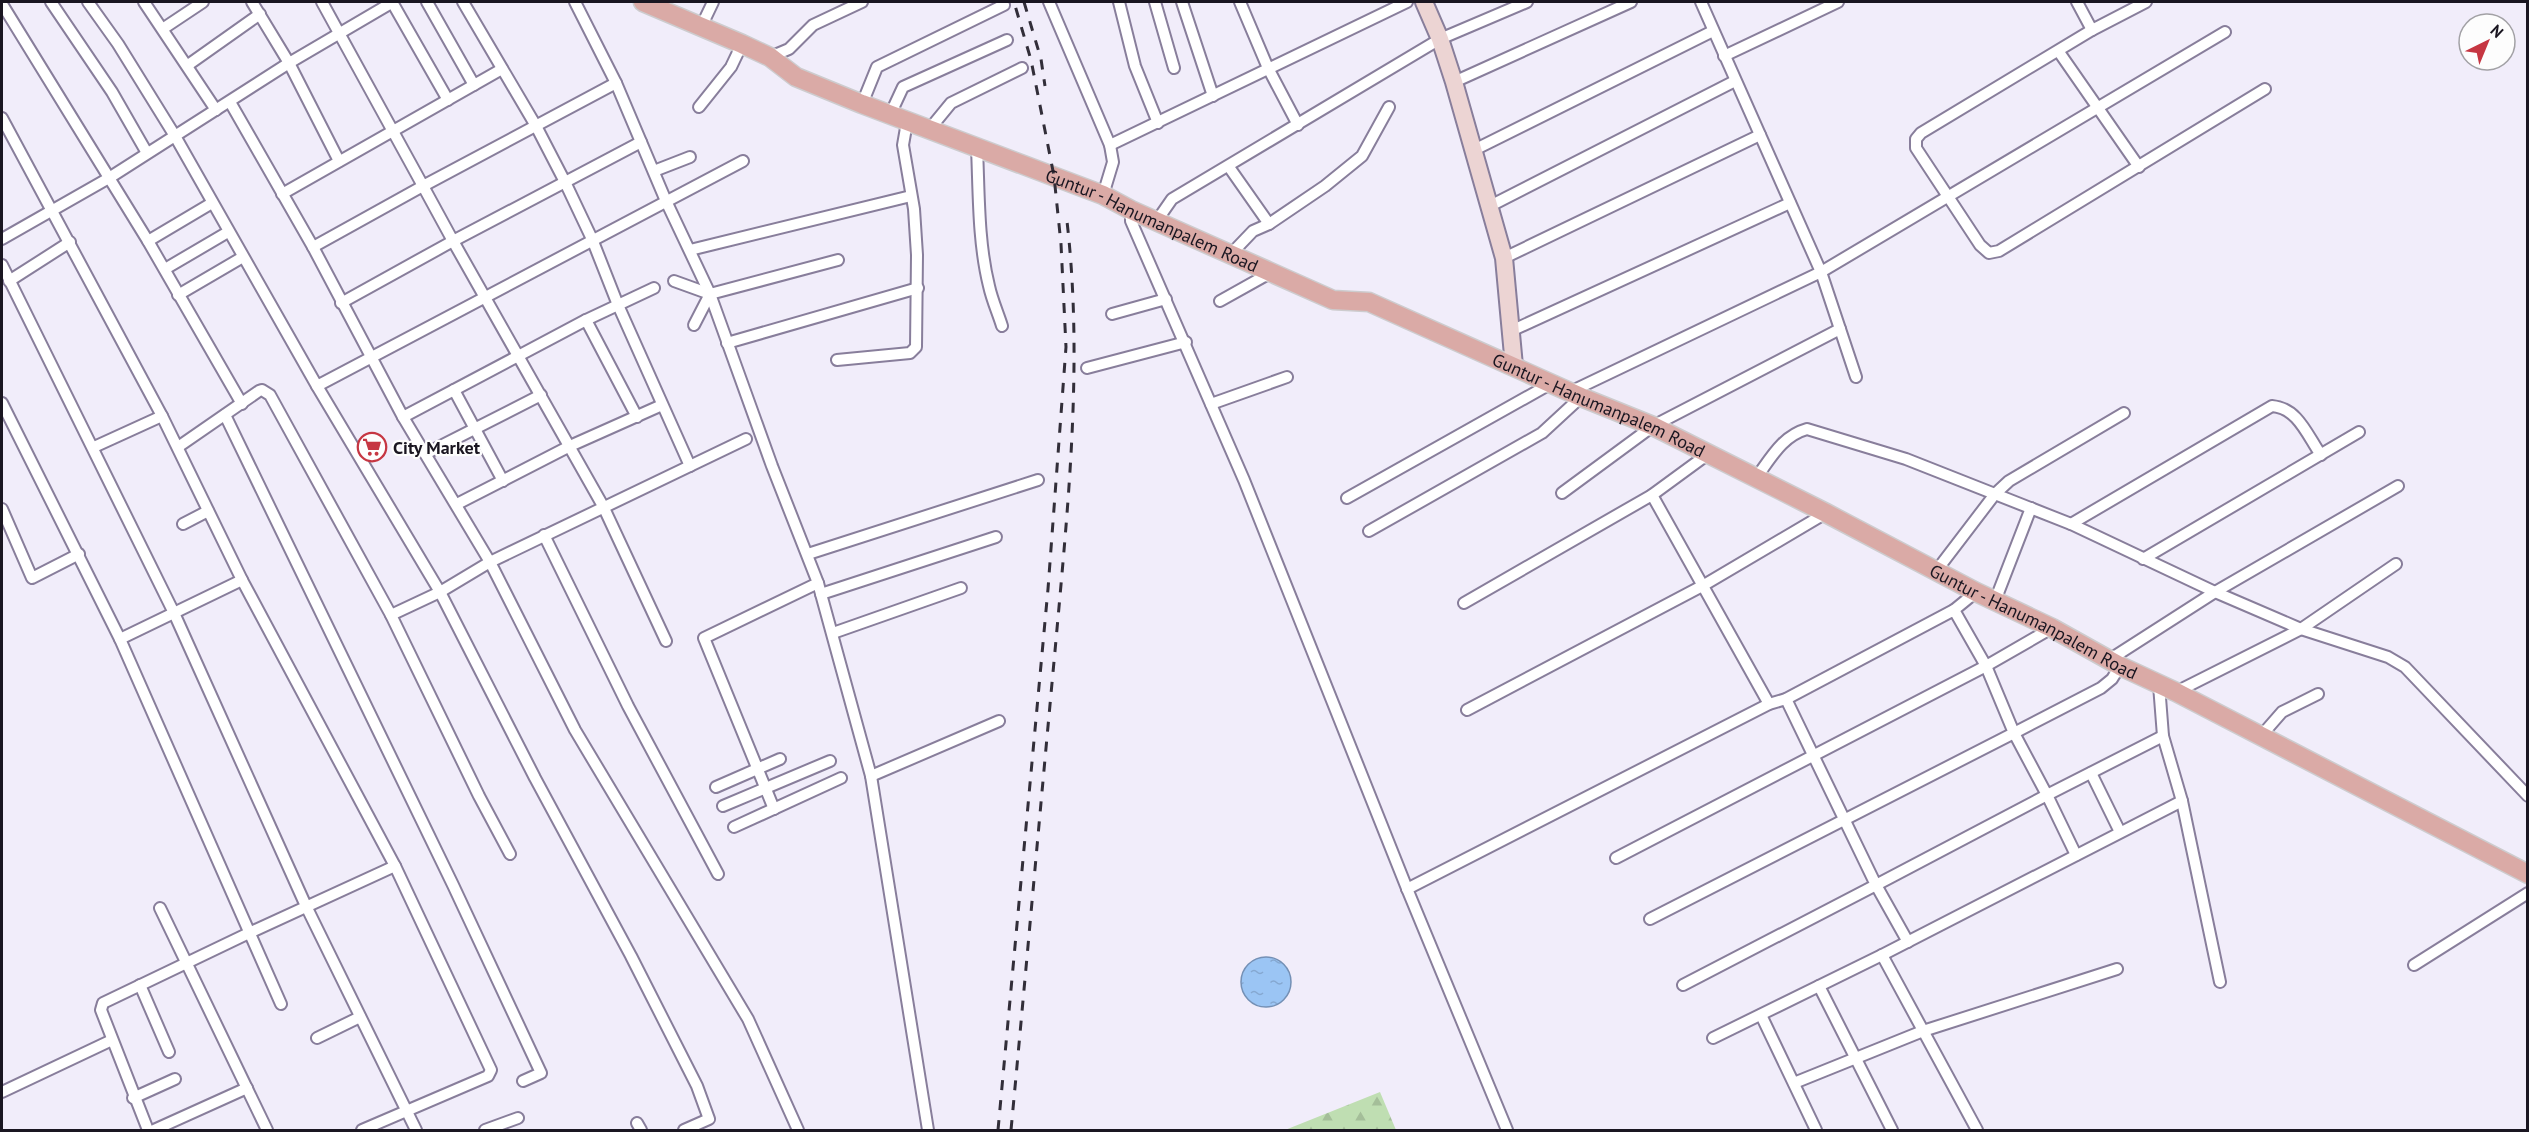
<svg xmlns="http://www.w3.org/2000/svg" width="2529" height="1132" viewBox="0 0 2529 1132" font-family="'PT Sans',sans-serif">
<defs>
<pattern id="forest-firs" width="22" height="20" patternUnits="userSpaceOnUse" patternTransform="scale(1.5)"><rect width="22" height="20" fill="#bfdeb2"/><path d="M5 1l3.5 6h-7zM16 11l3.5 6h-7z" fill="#a4be99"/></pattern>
<pattern id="water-ripples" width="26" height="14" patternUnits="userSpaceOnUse" patternTransform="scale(1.5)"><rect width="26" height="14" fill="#9bc5f4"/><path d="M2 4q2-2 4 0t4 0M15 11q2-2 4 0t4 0" fill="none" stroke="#85a8d1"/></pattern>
</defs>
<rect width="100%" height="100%" fill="#f1edfa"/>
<polygon fill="url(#forest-firs)" points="1380,1092 1396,1130 1285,1130"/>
<circle fill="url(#water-ripples)" stroke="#7490b5" stroke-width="1.5" cx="1266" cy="982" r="25"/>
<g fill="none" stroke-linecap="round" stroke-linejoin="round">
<g stroke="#887e9b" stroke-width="14">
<g id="street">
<polyline points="51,2 112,92 147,153"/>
<polyline points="88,2 118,44 175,136 317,386 440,592 535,778 631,956 697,1086 709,1119 684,1130"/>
<polyline points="144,2 216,110"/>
<polyline points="252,2 289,63 339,161"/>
<polyline points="322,2 423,186 616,83"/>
<polyline points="392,2 448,100"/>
<polyline points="427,2 474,85"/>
<polyline points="463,2 536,126 565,182 592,239 618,305 690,466"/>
<polyline points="575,2 616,83 666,201 710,294 772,466 818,583 704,638 774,809"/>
<polyline points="1049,2 1110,145 1113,162 1103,195"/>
<polyline points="1119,2 1135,66 1158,123"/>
<polyline points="1155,2 1174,68"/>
<polyline points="1182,2 1213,96"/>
<polyline points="1240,2 1268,68 1298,125"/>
<polyline points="1701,2 1821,272 1856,377"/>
<polyline points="2077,2 2092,30"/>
<polyline points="2146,2 2092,30 1921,133 1916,139 1916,148 1980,245 1989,253 1999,251 2265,89"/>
<polyline points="2,4 148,241 242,404"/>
<polyline points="702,25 713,2"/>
<polyline points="164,28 203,2"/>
<polyline points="2059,52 2139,167"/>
<polyline points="1724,56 1838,2"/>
<polyline points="770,57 789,49 813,25 862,2"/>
<polyline points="188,65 260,14"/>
<polyline points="1454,82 1631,2"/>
<polyline points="230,102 313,247 403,417 490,562 575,730 748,1019 798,1130"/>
<polyline points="862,104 877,67 1004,5 1003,2"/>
<polyline points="699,107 731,67 742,44"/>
<polyline points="890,115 903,87 1007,40"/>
<polyline points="2,118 162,416 242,580 395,866 491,1070 488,1076 362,1130"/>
<polyline points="928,131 951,103 1022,68"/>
<polyline points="1110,145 1407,2"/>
<path d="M977,148C979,193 978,242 989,286C992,300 998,313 1002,326"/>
<polyline points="1474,150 1713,31"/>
<polyline points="1229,167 1269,224"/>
<polyline points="654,171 690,157"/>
<polyline points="282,194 502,69"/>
<polyline points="1490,206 1735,81"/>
<polyline points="1131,210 1131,221 1244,480 1408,891 1507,1130"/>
<polyline points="1156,222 1172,199 1440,39 1527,2"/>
<polyline points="2,239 109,178 289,63 393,2"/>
<polyline points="148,241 212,203"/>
<polyline points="313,247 423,186 453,241 641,142"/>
<polyline points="690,250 911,196"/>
<polyline points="1231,254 1253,231 1269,224 1325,186 1362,156 1389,107"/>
<polyline points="1504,258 1760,135"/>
<polyline points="2,265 174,613 306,906 416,1130"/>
<polyline points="165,269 228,232"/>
<polyline points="9,281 70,242"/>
<polyline points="674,281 710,294 694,325"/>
<polyline points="710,294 838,260"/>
<polyline points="178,295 243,257"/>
<polyline points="1220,301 1270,273"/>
<polyline points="341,303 453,241 603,506 666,641"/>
<polyline points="1112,314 1166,299"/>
<polyline points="586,320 637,417"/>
<polyline points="1511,331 1790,203"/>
<polyline points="727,343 918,288"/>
<polyline points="837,360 910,353 916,347 917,255 914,209 903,145 907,122"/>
<polyline points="1087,368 1186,342"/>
<polyline points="317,386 743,161"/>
<polyline points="454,390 503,481"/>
<polyline points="1570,392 1821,272 2225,32"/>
<polyline points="2,403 120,639"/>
<polyline points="1211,404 1287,377"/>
<polyline points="225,415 453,885 541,1073 523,1081"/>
<polyline points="403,417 586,320 654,288"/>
<polyline points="94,447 162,416"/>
<polyline points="178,447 259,391 262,390 270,395 391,615 479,796 510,854"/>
<polyline points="427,453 541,395"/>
<path d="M1756,478C1771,458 1782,436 1807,429L1906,459L2071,524L2215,592L2301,629L2388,657L2405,667L2528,796"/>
<polyline points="1562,493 1653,426 1840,329"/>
<polyline points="1652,495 1708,454"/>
<polyline points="1347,498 1552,383"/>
<polyline points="457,504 570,446 662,405"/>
<polyline points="2,509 32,578 79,554"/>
<polyline points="183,524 208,511"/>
<path d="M2071,524L2272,406C2298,408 2307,435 2321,455"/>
<polyline points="1369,531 1542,433 1581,397"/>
<polyline points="544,535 628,706 718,874"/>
<polyline points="808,554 1038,480"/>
<polyline points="2143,559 2359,432"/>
<polyline points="1937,570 1995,494 2009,481 2124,413"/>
<polyline points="242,580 120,639 281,1004"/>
<polyline points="818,583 871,776 928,1130"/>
<polyline points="821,594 996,537"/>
<polyline points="1995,601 2031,508"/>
<polyline points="1464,603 1652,495 1769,704"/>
<polyline points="1954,610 1976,592"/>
<polyline points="391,615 440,592 490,562 746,439"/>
<polyline points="833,633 961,588"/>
<polyline points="2109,660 2215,592 2398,486"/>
<polyline points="2159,685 2163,736 2182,801 2220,982"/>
<polyline points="2176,692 2301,629 2396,564"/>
<polyline points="1467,710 1704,585 1826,513"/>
<polyline points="2261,736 2282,712 2318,694"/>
<polyline points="2091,773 2120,832"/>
<polyline points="871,776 999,721"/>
<polyline points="716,787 780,759"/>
<polyline points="723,806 830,761"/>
<polyline points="734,827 841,778"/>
<polyline points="2076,855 2047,795 2163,736"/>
<polyline points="1616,858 1986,666 2052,628"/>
<polyline points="1407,889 1769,704 1786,699 1954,610 1986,666 2014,733 1650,919"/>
<polyline points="160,908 267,1130"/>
<polyline points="1908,942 1876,885 2047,795 2014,733 2101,688 2112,679 2120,666"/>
<polyline points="1882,955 1977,1130"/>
<polyline points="2414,965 2528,893"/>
<polyline points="140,985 169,1052"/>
<polyline points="1683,985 1876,885 1786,699"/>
<polyline points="1819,986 1892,1130"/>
<polyline points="1761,1015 1816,1130"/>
<polyline points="317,1038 360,1017"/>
<polyline points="1713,1038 1882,955 2182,801"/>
<polyline points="1794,1083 1923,1031 2117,969"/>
<polyline points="2,1092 112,1040"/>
<polyline points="133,1098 175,1079"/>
<polyline points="637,1123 641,1130"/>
<polyline points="148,1130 101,1010 103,1003 249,933 395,866"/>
<polyline points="154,1130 247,1088"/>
<polyline points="485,1130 518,1118"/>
</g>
</g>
<g stroke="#887e9b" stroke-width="20">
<polyline id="secondary" points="1424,2 1440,39 1454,82 1504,258 1514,366"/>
</g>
<g stroke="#cdccce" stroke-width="21">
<g id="primary">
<path id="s1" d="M643,2L742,44L770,57L796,77L862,104L1103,195L1131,210L1333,300L1369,302L1581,397L1653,426L1826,513L1976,592L2052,628L2120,666L2176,692L2528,874"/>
</g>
</g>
<use href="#street" stroke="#fff" stroke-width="10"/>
<use href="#secondary" stroke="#ecd4d3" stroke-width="16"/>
<use href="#primary" stroke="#daaaa6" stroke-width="18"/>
<g stroke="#322e39" stroke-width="3" stroke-dasharray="10 10" stroke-linecap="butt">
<polyline points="1024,2 1041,59 1045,86"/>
<polyline points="998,1130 1048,589 1066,347 1061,244 1054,176 1031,60 1014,2"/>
<path d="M1011,1130C1026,971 1040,811 1055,651C1068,506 1084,358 1066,213"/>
</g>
</g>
<defs>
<g id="supermarket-ring" transform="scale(1.5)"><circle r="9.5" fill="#fdfdfd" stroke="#c63642" stroke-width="1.5"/><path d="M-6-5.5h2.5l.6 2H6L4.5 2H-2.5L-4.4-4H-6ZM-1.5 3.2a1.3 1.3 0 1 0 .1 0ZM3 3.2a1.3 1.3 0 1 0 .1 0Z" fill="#c63642"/></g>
</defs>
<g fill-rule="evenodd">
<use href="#supermarket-ring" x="372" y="447"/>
</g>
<g text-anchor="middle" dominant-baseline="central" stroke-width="4.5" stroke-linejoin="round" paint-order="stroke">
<g font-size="18" fill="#1a1621" stroke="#fdfdfd">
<text stroke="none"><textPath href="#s1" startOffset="555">Guntur - Hanumanpalem Road</textPath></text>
<text stroke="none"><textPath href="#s1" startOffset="1041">Guntur - Hanumanpalem Road</textPath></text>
<text stroke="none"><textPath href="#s1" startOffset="1527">Guntur - Hanumanpalem Road</textPath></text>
</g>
<g font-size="18" font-weight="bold" fill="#1a1621" stroke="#fdfdfd" text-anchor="start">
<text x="393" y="447">City Market</text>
</g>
</g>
<rect width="2529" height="1132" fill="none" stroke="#1a1621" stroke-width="6"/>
<g transform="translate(2487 42) rotate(43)"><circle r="28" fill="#fdfdfd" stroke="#a2a1a5" stroke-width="1.5"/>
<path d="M0-4.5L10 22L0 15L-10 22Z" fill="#c63642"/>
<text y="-9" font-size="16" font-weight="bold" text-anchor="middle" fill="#1a1621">N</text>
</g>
</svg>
